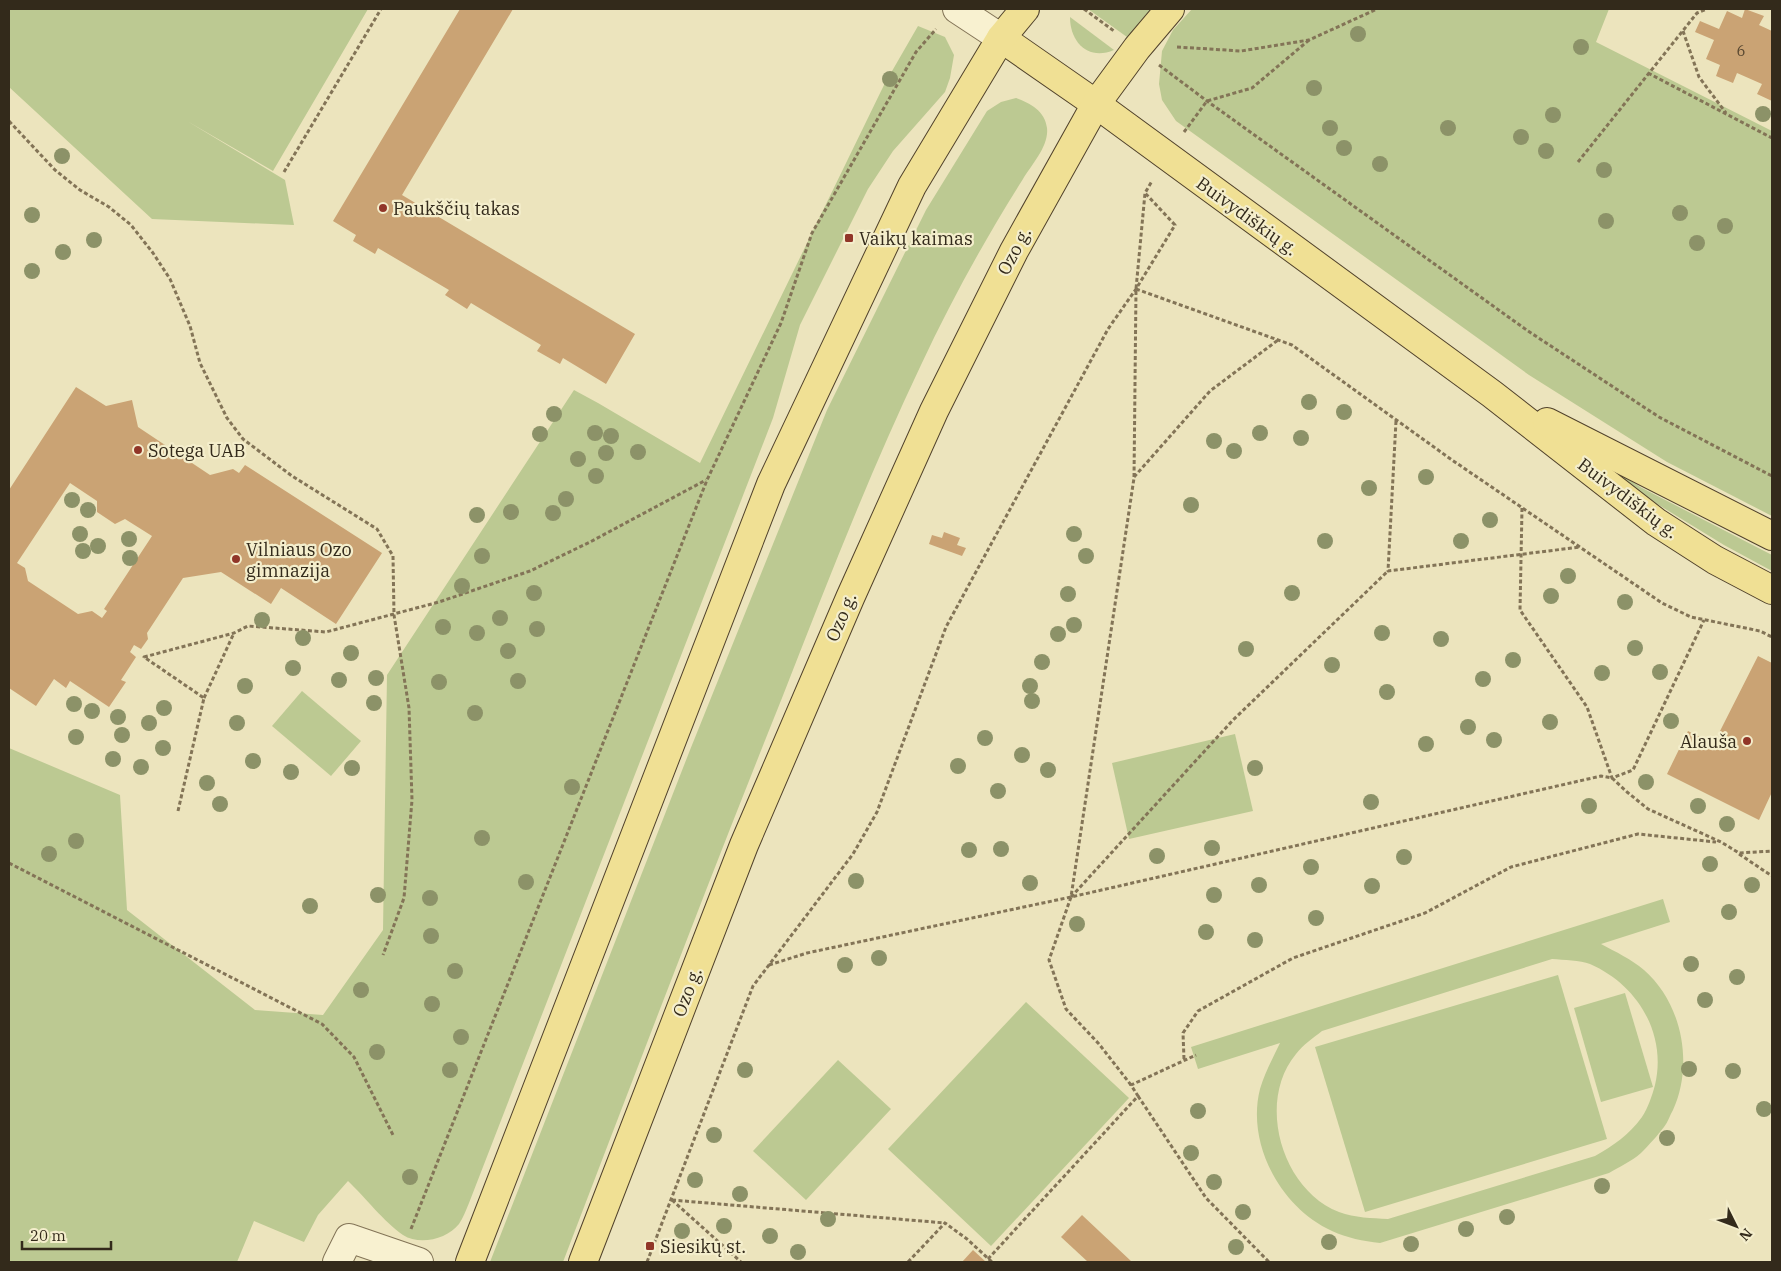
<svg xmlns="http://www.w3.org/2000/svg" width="1781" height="1271" viewBox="0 0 1781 1271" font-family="'IBM Plex Serif',serif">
<rect width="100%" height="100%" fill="#ece4bd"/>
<g fill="#bcc992" fill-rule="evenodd">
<polygon points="9,9 368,9 273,171 187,121 285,180 294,225 152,219 9,87"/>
<polygon points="1088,9 1154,9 1127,37"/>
<polygon points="1192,9 1609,9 1596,42 1772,131 1772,516 1667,462 1529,375 1176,121 1162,100 1159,84 1162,51 1173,30"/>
<path d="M1070,17L1114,50C1089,61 1070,43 1070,17Z"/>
<path d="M918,26L945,37L954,55L950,78L945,92L893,151L868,189L800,325L773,418L469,1203C466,1210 463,1218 459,1224C447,1239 420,1246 403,1235C385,1223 364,1196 348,1181L318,1215L304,1242L254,1221L237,1262H9V748L120,795L127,910L255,1010L323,1015L383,930L387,675L574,390L598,403L700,463L884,85Z"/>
<path d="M1016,98C1030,103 1045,111 1047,128C1049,146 1032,164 1023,179C985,239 951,301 921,365C869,474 826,586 782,698C707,885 635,1074 563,1262H490L690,750L827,410L926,210L987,111L1001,102Z"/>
<polygon points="1584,452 1642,488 1772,555 1772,571 1724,545 1649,499"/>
<polygon points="302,691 361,741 331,776 272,726"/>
<polygon points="1235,734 1253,811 1129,839 1112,763"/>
<path d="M1663,899L1670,922L1601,944C1616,952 1631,959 1644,970C1682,1003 1694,1064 1673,1110C1670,1115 1668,1122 1664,1127C1658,1135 1649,1145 1641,1153C1632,1161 1619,1167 1609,1173L1380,1243C1363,1241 1347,1238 1332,1231C1281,1208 1246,1144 1260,1089C1265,1072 1273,1058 1280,1043L1198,1069L1191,1047ZM1552,959C1564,960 1580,960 1590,964C1638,985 1667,1034 1655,1085C1652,1096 1648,1108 1642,1117C1628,1136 1614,1145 1595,1156L1388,1219C1372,1218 1355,1218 1339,1212C1282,1190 1256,1102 1296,1054C1303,1045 1313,1038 1322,1031Z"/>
<polygon points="1558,975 1607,1139 1365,1212 1315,1047"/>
<polygon points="1625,993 1653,1087 1601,1102 1574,1008"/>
<polygon points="1026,1002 1129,1098 991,1246 888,1149"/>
<polygon points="838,1060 891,1109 806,1200 753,1151"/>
</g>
<g fill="#caa374" fill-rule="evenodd">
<polygon points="460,9 513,9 402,195 635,334 606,384 563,358 560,364 537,351 541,345 471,303 467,309 445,295 449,290 378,248 375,254 353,241 356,235 333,221"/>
<polygon points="1745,9 1764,16 1759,25 1772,31 1772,101 1757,94 1762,84 1737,73 1733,83 1716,76 1720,65 1706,59 1714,40 1695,32 1700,21 1719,29 1727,11 1742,18"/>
<path d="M76,387L106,406L132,400L138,427L210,475L233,469L239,473L245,465L382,553L336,624L281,588L271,604L221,572L183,578L147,633L148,639L141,649L134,645L130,652L136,657L121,680L126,682L109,707L70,681L66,688L54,679L36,706L9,688V490ZM70,483L97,501V512L115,524L125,519L152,536L104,609L107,611L102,618L92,611L78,614L28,581L25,568L17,563Z"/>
<polygon points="944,532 960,538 957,545 966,548 962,556 929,544 932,535 942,538"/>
<polygon points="1758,656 1772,663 1772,792 1759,820 1667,774 1688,731 1718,746 1724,735 1719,733"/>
<polygon points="1082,1215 1132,1262 1088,1262 1061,1237"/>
<polygon points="973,1250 986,1262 962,1262"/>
</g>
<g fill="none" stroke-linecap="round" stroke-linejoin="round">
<g stroke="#837457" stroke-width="30">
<g id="minor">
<polyline points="957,9 1001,38"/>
<polyline points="337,1262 349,1238 419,1262"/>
</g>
</g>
<g stroke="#51422b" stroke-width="30">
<g id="major">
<polyline points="1001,38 1096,104 1492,394 1656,522 1715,560 1772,590"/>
<polyline points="1547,422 1772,536"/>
<polyline points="470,1262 771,484 912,186 1001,38 1025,9"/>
<polyline points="583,1262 744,845 850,598 934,411 1014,251 1096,104 1137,48 1170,9"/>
</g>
</g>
<g stroke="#837457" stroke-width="3" stroke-dasharray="4 2.5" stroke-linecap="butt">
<polyline points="1084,9 1114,31"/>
<polyline points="1683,31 1699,77 1726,113"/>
<polyline points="1177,47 1241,51 1309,40 1377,9"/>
<polyline points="1159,65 1207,101 1528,331 1659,417 1772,476"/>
<polyline points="1648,73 1772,138"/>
<polyline points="9,121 55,170 80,190 109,207 131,225 153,253 170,279 190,326 200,363 227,418 243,439 292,476 377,529 393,556 394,615 409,708 412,800 404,898 383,955"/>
<polyline points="1184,132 1207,101 1252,88 1309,40"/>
<polyline points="1578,162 1697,13 1707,9"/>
<polyline points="284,172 381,9"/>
<polyline points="1136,289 1292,345 1452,460 1662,603 1691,617 1760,631 1772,637"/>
<polyline points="1396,421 1388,571 1580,547"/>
<polyline points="1134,477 1210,391 1278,340"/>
<polyline points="1522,508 1520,610 1587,707 1612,778 1633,770 1704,620"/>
<polyline points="204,698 234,633"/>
<polyline points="178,811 204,698 144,657 234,633 248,626 326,632 439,602 530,571 590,542 706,480"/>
<polyline points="1739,854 1772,876"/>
<polyline points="9,863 322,1024 354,1057 393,1135"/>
<polyline points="1071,897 1233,720 1388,571"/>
<polyline points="769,965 807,953 1071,897 1601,776 1612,778 1627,792 1648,809 1721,842 1739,853 1772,851"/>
<polyline points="1184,1059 1183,1033 1198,1011 1293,958 1425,913 1511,867 1638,834 1716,842"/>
<polyline points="1131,1085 1099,1044 1066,1009 1049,960 1071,897 1134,478 1136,289 1145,193"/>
<polyline points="1138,1096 1206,1198 1269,1262"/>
<polyline points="672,1200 945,1223"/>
<polyline points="672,1200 741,1262"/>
<polyline points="411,1229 707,480 781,323 812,233 916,52 936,29"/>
<polyline points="988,1259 1138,1096 1131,1085 1196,1055"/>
<polyline points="647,1262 753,986 853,854 877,812 946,627 1108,329 1136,289 1175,225 1145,193 1152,181"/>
<polyline points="908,1262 945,1223 967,1239 992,1262"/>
</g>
<use href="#minor" stroke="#f8f1d0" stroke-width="28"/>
<use href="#major" stroke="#f0e094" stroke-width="28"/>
</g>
<g fill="#8c9268">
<circle cx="1358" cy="34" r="8"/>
<circle cx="1581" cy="47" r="8"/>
<circle cx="890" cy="79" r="8"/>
<circle cx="1314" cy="88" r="8"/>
<circle cx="1763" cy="114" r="8"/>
<circle cx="1553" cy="115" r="8"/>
<circle cx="1330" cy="128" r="8"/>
<circle cx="1448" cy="128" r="8"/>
<circle cx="1521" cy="137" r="8"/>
<circle cx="1344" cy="148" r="8"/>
<circle cx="1546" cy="151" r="8"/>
<circle cx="62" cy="156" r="8"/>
<circle cx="1380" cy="164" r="8"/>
<circle cx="1604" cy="170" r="8"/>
<circle cx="1680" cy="213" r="8"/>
<circle cx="32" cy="215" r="8"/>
<circle cx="1606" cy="221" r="8"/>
<circle cx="1725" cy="226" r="8"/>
<circle cx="94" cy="240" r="8"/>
<circle cx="1697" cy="243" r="8"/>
<circle cx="63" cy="252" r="8"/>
<circle cx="32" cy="271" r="8"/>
<circle cx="1309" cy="402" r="8"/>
<circle cx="1344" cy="412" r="8"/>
<circle cx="554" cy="414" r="8"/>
<circle cx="595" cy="433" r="8"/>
<circle cx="1260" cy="433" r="8"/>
<circle cx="540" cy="434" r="8"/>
<circle cx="611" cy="436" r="8"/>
<circle cx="1301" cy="438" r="8"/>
<circle cx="1214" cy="441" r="8"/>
<circle cx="1234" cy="451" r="8"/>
<circle cx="638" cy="452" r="8"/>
<circle cx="606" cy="453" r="8"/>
<circle cx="578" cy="459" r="8"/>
<circle cx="596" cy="476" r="8"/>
<circle cx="1426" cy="477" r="8"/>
<circle cx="1369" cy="488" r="8"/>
<circle cx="566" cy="499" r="8"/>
<circle cx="72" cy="500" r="8"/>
<circle cx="1191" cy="505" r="8"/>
<circle cx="88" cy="510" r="8"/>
<circle cx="511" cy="512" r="8"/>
<circle cx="553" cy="513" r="8"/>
<circle cx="477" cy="515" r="8"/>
<circle cx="1490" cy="520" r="8"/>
<circle cx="80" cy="534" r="8"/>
<circle cx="1074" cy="534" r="8"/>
<circle cx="129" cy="539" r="8"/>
<circle cx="1325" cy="541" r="8"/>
<circle cx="1461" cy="541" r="8"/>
<circle cx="98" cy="546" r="8"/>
<circle cx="83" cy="551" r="8"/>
<circle cx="482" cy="556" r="8"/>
<circle cx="1086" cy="556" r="8"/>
<circle cx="130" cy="558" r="8"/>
<circle cx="1568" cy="576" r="8"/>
<circle cx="462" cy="586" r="8"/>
<circle cx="534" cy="593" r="8"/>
<circle cx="1292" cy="593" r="8"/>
<circle cx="1068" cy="594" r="8"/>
<circle cx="1551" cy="596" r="8"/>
<circle cx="1625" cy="602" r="8"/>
<circle cx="500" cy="618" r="8"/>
<circle cx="262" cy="620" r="8"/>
<circle cx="1074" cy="625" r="8"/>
<circle cx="443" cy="627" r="8"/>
<circle cx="537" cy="629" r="8"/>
<circle cx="477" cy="633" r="8"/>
<circle cx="1382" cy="633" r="8"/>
<circle cx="1058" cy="634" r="8"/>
<circle cx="303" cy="638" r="8"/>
<circle cx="1441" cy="639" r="8"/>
<circle cx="1635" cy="648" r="8"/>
<circle cx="1246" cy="649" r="8"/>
<circle cx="508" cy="651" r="8"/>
<circle cx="351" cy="653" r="8"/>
<circle cx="1513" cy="660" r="8"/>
<circle cx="1042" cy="662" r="8"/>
<circle cx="1332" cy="665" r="8"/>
<circle cx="293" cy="668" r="8"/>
<circle cx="1660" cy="672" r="8"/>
<circle cx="1602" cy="673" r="8"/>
<circle cx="376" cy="678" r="8"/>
<circle cx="1483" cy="679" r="8"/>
<circle cx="339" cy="680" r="8"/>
<circle cx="518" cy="681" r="8"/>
<circle cx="439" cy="682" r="8"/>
<circle cx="245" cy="686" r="8"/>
<circle cx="1030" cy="686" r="8"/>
<circle cx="1387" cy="692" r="8"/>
<circle cx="1032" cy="701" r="8"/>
<circle cx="374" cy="703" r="8"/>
<circle cx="74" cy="704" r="8"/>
<circle cx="164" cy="708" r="8"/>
<circle cx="92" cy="711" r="8"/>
<circle cx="475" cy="713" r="8"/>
<circle cx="118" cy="717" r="8"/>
<circle cx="1671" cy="721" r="8"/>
<circle cx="1550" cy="722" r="8"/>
<circle cx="149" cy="723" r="8"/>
<circle cx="237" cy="723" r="8"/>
<circle cx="1468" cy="727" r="8"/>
<circle cx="122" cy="735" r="8"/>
<circle cx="76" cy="737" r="8"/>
<circle cx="985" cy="738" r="8"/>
<circle cx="1494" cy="740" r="8"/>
<circle cx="1426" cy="744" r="8"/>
<circle cx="163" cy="748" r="8"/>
<circle cx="1022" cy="755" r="8"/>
<circle cx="113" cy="759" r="8"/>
<circle cx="253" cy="761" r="8"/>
<circle cx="958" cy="766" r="8"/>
<circle cx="141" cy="767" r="8"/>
<circle cx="352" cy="768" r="8"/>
<circle cx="1255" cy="768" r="8"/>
<circle cx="1048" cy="770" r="8"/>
<circle cx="291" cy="772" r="8"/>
<circle cx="1646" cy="782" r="8"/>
<circle cx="207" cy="783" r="8"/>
<circle cx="572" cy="787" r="8"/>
<circle cx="998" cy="791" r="8"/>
<circle cx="1371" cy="802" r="8"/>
<circle cx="220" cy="804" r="8"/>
<circle cx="1589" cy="806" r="8"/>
<circle cx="1698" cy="806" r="8"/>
<circle cx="1727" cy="824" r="8"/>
<circle cx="482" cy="838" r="8"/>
<circle cx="76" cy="841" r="8"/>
<circle cx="1212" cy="848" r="8"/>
<circle cx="1001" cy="849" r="8"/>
<circle cx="969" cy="850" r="8"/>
<circle cx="49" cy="854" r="8"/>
<circle cx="1157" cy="856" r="8"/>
<circle cx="1404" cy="857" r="8"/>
<circle cx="1710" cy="864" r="8"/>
<circle cx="1311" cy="867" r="8"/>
<circle cx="856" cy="881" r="8"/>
<circle cx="526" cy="882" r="8"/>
<circle cx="1030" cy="883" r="8"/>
<circle cx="1259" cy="885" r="8"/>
<circle cx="1752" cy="885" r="8"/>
<circle cx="1372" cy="886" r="8"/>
<circle cx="378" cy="895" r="8"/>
<circle cx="1214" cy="895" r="8"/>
<circle cx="430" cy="898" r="8"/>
<circle cx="310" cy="906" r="8"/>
<circle cx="1729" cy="912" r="8"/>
<circle cx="1316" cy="918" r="8"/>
<circle cx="1077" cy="924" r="8"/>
<circle cx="1206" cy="932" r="8"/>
<circle cx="431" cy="936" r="8"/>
<circle cx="1255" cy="940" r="8"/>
<circle cx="879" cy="958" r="8"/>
<circle cx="1691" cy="964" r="8"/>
<circle cx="845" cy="965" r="8"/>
<circle cx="455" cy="971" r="8"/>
<circle cx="1737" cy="977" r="8"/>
<circle cx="361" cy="990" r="8"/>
<circle cx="1705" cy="1000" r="8"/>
<circle cx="432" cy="1004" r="8"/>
<circle cx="461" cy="1037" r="8"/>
<circle cx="377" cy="1052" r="8"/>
<circle cx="1689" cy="1069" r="8"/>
<circle cx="450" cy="1070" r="8"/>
<circle cx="745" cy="1070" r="8"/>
<circle cx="1733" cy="1071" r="8"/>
<circle cx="1764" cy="1109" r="8"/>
<circle cx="1198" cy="1111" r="8"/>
<circle cx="714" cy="1135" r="8"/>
<circle cx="1667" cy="1138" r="8"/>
<circle cx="1191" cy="1153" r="8"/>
<circle cx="410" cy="1177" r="8"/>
<circle cx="695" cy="1180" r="8"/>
<circle cx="1214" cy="1182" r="8"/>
<circle cx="1602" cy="1186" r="8"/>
<circle cx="740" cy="1194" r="8"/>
<circle cx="1243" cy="1212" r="8"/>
<circle cx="1507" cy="1217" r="8"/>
<circle cx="828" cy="1219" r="8"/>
<circle cx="724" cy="1226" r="8"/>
<circle cx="1466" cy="1229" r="8"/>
<circle cx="682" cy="1231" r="8"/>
<circle cx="770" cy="1236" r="8"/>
<circle cx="1329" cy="1242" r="8"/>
<circle cx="1411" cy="1244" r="8"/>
<circle cx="1236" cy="1247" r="8"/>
<circle cx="798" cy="1252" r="8"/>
</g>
<g fill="#913628" stroke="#f4eecc" stroke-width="2">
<circle cx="383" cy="208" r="5"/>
<rect x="844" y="233" width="10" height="10" rx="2.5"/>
<circle cx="138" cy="450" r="5"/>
<circle cx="236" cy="559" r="5"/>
<circle cx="1747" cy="741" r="5"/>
<rect x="645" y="1241" width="10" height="10" rx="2.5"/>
</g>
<g text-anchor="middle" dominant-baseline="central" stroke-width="4.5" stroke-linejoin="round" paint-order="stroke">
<g font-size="15" fill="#594831">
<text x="1741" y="50">6</text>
</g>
<g font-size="18" fill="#332a1b" stroke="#f4eecc" text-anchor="start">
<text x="393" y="208">Paukščių takas</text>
<text x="859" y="238">Vaikų kaimas</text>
<text x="148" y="450">Sotega UAB</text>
<text x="246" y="549">Vilniaus Ozo<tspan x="246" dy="21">gimnazija</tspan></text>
<text x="1737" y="741" text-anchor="end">Alauša</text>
<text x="660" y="1246">Siesikų st.</text>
</g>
<g font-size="18" fill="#332a1b" stroke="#f4eecc">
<text transform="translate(1247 216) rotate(36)">Buivydiškių g.</text>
<text transform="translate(1014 251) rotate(-62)">Ozo g.</text>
<text transform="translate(1628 498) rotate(37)">Buivydiškių g.</text>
<text transform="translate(841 617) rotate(-67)">Ozo g.</text>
<text transform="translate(687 992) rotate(-69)">Ozo g.</text>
</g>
</g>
<rect width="1781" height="1271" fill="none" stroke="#332a1b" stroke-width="20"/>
<g transform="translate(1736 1226) rotate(132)" stroke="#f4eecc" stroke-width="4" paint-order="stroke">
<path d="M0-4L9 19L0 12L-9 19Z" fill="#332a1b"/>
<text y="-8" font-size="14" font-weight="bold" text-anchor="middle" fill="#332a1b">N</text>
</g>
<path d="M22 1241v8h89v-8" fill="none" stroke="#332a1b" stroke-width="2.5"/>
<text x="30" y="1241" font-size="15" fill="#332a1b" stroke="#f4eecc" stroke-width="4" paint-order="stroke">20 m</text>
</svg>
